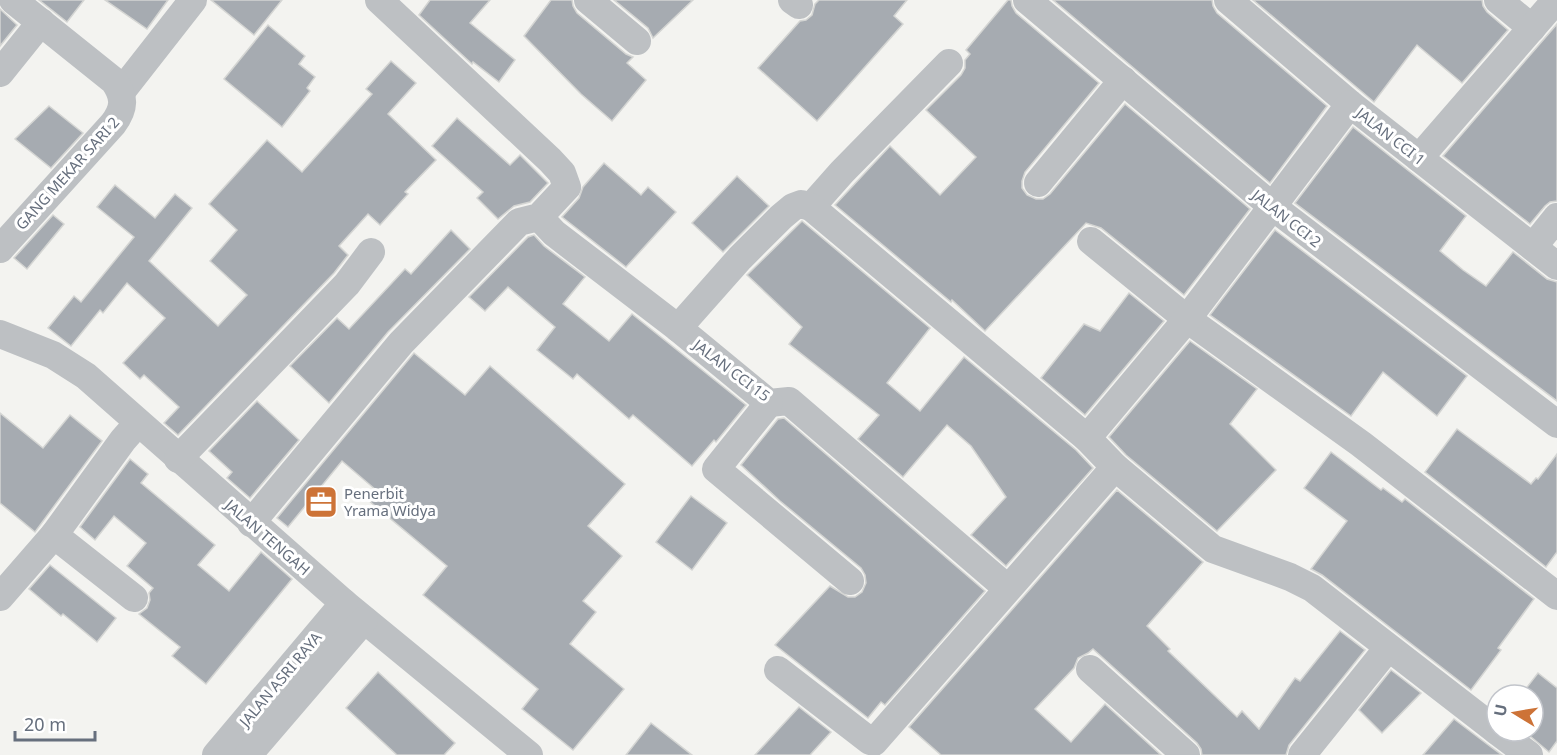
<svg xmlns="http://www.w3.org/2000/svg" width="1557" height="755" viewBox="0 0 1557 755" font-family="'Noto Sans',sans-serif">
<rect width="100%" height="100%" fill="#f3f3f0"/>
<g fill="#a6abb1" stroke="#d4d5d3" stroke-width="1.5">
<polygon points="39,0 84,0 67,22"/>
<polygon points="105,0 168,0 147,29"/>
<polygon points="211,0 282,0 254,35"/>
<polygon points="430,0 490,0 470,23 515,60 499,82 473,62 472,64 419,15"/>
<polygon points="551,0 572,0 573,6 577,13 626,54 633,57 627,63 646,80 612,121 581,94 524,36"/>
<polygon points="614,0 693,0 653,38 648,28"/>
<polygon points="819,0 907,0 894,16 903,24 817,121 758,68 800,21 806,20 812,15 815,4"/>
<polygon points="1008,0 1011,0 1012,6 1016,13 1099,83 1025,172 1022,181 1022,188 1027,195 1036,199 1043,199 1050,194 1125,104 1250,209 1184,295 1101,228 1086,223 985,331 952,300 951,302 835,205 890,146 940,195 976,157 926,110 961,75 965,68 965,60 970,54 966,50"/>
<polygon points="1053,0 1212,0 1213,6 1217,13 1327,106 1270,183"/>
<polygon points="1253,0 1482,0 1483,6 1487,12 1508,30 1462,83 1417,45 1374,102"/>
<polygon points="0,9 17,25 0,46"/>
<polygon points="1557,24 1557,201 1550,202 1545,206 1530,224 1443,156"/>
<polygon points="268,25 305,56 299,64 315,77 307,88 310,91 282,127 224,79"/>
<polygon points="391,61 416,83 388,114 436,160 405,192 408,194 380,225 368,214 339,246 348,255 334,273 178,435 164,423 179,407 144,375 140,379 123,363 165,318 127,283 103,313 100,310 71,346 48,328 74,296 81,302 134,237 97,207 115,185 155,218 175,194 192,208 149,261 218,326 247,295 210,261 237,230 209,204 267,140 302,172 372,94 366,89"/>
<polygon points="49,106 83,133 51,168 15,139"/>
<polygon points="457,118 510,165 520,155 548,183 530,202 514,206 498,219 477,198 483,192 432,146"/>
<polygon points="1353,127 1466,216 1440,251 1463,270 1486,286 1513,252 1547,279 1557,282 1557,401 1295,203"/>
<polygon points="604,163 641,195 648,187 676,212 626,267 562,217 579,198 583,187"/>
<polygon points="737,176 769,206 723,252 692,223"/>
<polygon points="53,215 64,224 27,269 14,258"/>
<polygon points="802,221 930,328 887,383 920,411 964,357 1076,450 1093,468 1006,566 971,535 1006,497 971,446 947,425 903,477 858,439 879,415 789,344 802,327 747,275"/>
<polygon points="451,230 470,249 388,332 329,403 290,366 337,318 349,329 405,269 411,274"/>
<polygon points="1275,230 1467,376 1437,416 1383,372 1351,416 1210,315"/>
<polygon points="534,235 544,246 585,277 563,304 609,341 632,314 746,405 716,442 714,440 692,466 633,415 629,419 577,374 573,379 537,350 555,327 508,287 485,311 469,297 528,237"/>
<polygon points="1129,293 1164,321 1085,415 1041,378 1084,324 1100,331"/>
<polygon points="1190,341 1257,389 1230,424 1276,470 1217,531 1126,455 1109,437"/>
<polygon points="414,353 465,395 490,366 625,484 588,526 622,556 583,601 596,612 570,644 624,689 573,750 522,709 538,689 423,595 447,566 368,500 376,490 342,461 288,527 277,518"/>
<polygon points="257,401 299,440 250,498 227,478 232,472 209,451"/>
<polygon points="0,413 43,448 70,415 102,441 35,532 0,503"/>
<polygon points="784,418 985,591 885,705 881,702 868,718 775,645 830,586 848,597 855,597 862,592 866,583 865,575 861,568 780,501 741,465 778,419"/>
<polygon points="1457,429 1531,484 1536,478 1538,479 1557,454 1557,552 1546,567 1425,472"/>
<polygon points="1331,452 1381,490 1383,488 1402,502 1405,499 1534,599 1498,648 1501,650 1471,690 1322,575 1311,569 1347,521 1304,488"/>
<polygon points="130,459 148,474 141,483 215,545 198,565 229,591 261,552 292,579 206,684 172,656 180,647 139,614 147,608 150,600 149,593 153,588 127,566 146,543 114,516 95,540 80,527"/>
<polygon points="1117,490 1203,562 1147,626 1170,649 1168,651 1237,717 1242,711 1259,729 1295,678 1300,681 1340,631 1365,650 1289,745 1286,755 1202,755 1201,749 1197,743 1093,649 1088,653 1078,658 1074,668 1035,709 1071,742 1105,704 1161,755 941,755 909,727"/>
<polygon points="691,496 727,523 692,570 656,542"/>
<polygon points="50,565 116,618 97,642 63,614 61,616 29,589"/>
<polygon points="1391,670 1421,693 1382,733 1359,710"/>
<polygon points="378,672 455,743 444,755 397,755 346,708"/>
<polygon points="1538,673 1557,688 1557,741 1549,752 1524,731 1533,731 1533,695 1521,695"/>
<polygon points="799,707 831,732 810,755 755,755"/>
<polygon points="1454,719 1487,744 1502,755 1423,755"/>
<polygon points="651,723 692,755 626,755"/>
</g>
<g fill="none" stroke-linecap="round" stroke-linejoin="round">
<g stroke="#bdc0c3" stroke-width="28">
<polyline points="588,0 637,41"/>
<polyline points="792,0 799,5"/>
<polyline points="1027,0 1273,207 1557,424"/>
<polyline points="1228,0 1350,104 1557,266"/>
<polyline points="1498,0 1532,28"/>
<polyline points="0,73 41,22"/>
<polyline points="121,92 193,0"/>
<polyline points="1419,158 1556,0"/>
<polyline points="1038,183 1123,80"/>
<polyline points="811,207 842,172 949,63"/>
<polyline points="539,217 554,233 678,328 769,403 789,401 1007,588"/>
<polyline points="1091,241 1187,319 1361,444 1557,596"/>
<polyline points="1533,247 1557,217"/>
<path d="M0,249L113,124C125,108 125,97 114,81L13,0"/>
<polyline points="678,328 740,258 781,217 793,207 801,204 811,207 1087,438 1115,467 1213,549 1290,577 1312,588 1497,731"/>
<polyline points="0,334 53,355 86,376 344,603 529,755"/>
<polyline points="769,403 716,469 850,581"/>
<polyline points="1087,438 1187,319 1350,104"/>
<polyline points="178,459 347,284 371,252"/>
<polyline points="251,523 401,343 519,222 539,217 567,187 562,173 550,160 379,0"/>
<polyline points="0,597 54,535"/>
<polyline points="134,598 54,535 123,440 138,423"/>
<polyline points="1090,669 1186,755"/>
<polyline points="778,670 870,741 874,742 1115,467"/>
<polyline points="1497,731 1529,755"/>
<polyline points="216,755 344,603"/>
<polyline points="248,755 364,620"/>
<polyline points="1302,755 1388,648"/>
</g>
</g>
<defs>
<g id="office-square" transform="scale(1.725)"><rect x="-9" y="-9" width="18" height="18" rx="4" fill="#cd7337" stroke="#fff"/><path d="M-6-3h4V-5.5h4V-3h4V5H-6ZM-1-4.5V-3h2v-1.5ZM-6 0V1H6V0Z" fill="#fff"/></g>
</defs>
<g fill-rule="evenodd">
<use href="#office-square" x="321" y="502"/>
</g>
<g text-anchor="middle" dominant-baseline="central" stroke-width="6" stroke-linejoin="round" paint-order="stroke">
<g font-size="15" fill="#666f7d" stroke="#fff">
<text transform="translate(1391 136) rotate(38)">JALAN CCI 1</text>
<text transform="translate(67 173) rotate(-48)">GANG MEKAR SARI 2</text>
<text transform="translate(1287 218) rotate(38)">JALAN CCI 2</text>
<text transform="translate(732 370) rotate(37)">JALAN CCI 15</text>
<text transform="translate(268 537) rotate(41)">JALAN TENGAH</text>
<text transform="translate(280 679) rotate(-50)">JALAN ASRI RAYA</text>
</g>
<g font-size="15" fill="#666f7d" stroke="#fff" text-anchor="start">
<text x="344" y="493">Penerbit<tspan x="344" dy="17">Yrama Widya</tspan></text>
</g>
</g>
<g transform="translate(1515 713) rotate(281)"><circle r="28" fill="#ffffff" stroke="#c2c5cb" stroke-width="1.5"/>
<path d="M0-4.5L10 22L0 15L-10 22Z" fill="#cd7337"/>
<text y="-9" font-size="16" font-weight="bold" text-anchor="middle" fill="#666f7d">U</text>
</g>
<path d="M15 731v9h80v-9" fill="none" stroke="#666f7d" stroke-width="3"/>
<text x="24" y="731" font-size="18" fill="#666f7d" stroke="#ffffff" stroke-width="4.5" paint-order="stroke">20 m</text>
</svg>
